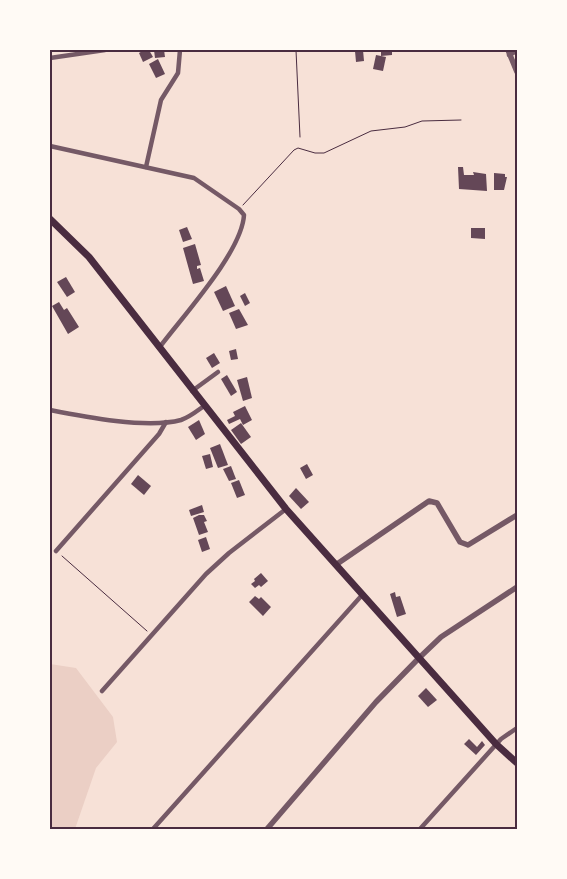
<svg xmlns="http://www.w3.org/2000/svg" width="567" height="879" viewBox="0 0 567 879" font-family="Ubuntu,sans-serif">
<rect width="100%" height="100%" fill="#f7e1d7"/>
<polygon fill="#ebcfc5" points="50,664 76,668 113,717 117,742 96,768 75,829 50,829"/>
<g fill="#644757">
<polygon points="144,50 149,50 153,57 143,62 139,53"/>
<polygon points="154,50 164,50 165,57 155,58"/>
<polygon points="363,50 364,61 356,62 355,51"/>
<polygon points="381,50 392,50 392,55 381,56"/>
<polygon points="376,55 386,57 383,71 373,69"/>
<polygon points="158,59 165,74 156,78 149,64"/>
<polygon points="458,167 463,167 464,175 474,175 473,172 486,174 487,191 459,189"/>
<polygon points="494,173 505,174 505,177 507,177 504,190 494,190"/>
<polygon points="187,227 192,239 183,242 179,230"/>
<polygon points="471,228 485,228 485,239 471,238"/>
<polygon points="195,244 201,265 197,266 197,269 200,268 204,281 193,284 183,248"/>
<polygon points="66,277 75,292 67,297 57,282"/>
<polygon points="226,286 235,306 223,311 214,292"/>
<polygon points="245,293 250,303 245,306 240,296"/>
<polygon points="59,302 64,310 67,308 79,327 68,334 52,306"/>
<polygon points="239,309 248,325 236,329 229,313"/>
<polygon points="236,349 238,359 231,360 229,351"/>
<polygon points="214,353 220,363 212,368 206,358"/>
<polygon points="227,375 237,392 231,396 221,379"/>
<polygon points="247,377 252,398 243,401 237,380"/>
<polygon points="245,406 252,420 243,425 240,419 229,424 227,420 235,416 233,412"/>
<polygon points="199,420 205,434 196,440 188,427"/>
<polygon points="241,423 251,437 241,444 231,430"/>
<polygon points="220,444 228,465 218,468 210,448"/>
<polygon points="210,454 213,467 206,469 202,456"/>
<polygon points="307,464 313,475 306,479 300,468"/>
<polygon points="231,466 236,479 229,481 223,469"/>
<polygon points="138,475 151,486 144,495 131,484"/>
<polygon points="239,480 245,495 237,498 231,483"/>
<polygon points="296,488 309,502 301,509 289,496"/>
<polygon points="202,505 204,512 191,516 189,510"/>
<polygon points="199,515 204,515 207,521 204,522 208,532 199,535 193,518"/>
<polygon points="206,537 210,549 202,552 198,540"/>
<polygon points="261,573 268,581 261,587 259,585 255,588 251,584 255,581 254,579"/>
<polygon points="395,592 396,597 400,596 406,614 397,617 390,594"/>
<polygon points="255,596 259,599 261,597 271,607 263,616 249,602"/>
<polygon points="426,688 437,700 428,707 418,696"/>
<polygon points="469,739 477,747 482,741 485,745 476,755 464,744"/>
</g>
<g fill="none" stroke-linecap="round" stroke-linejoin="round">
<g stroke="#4a2c40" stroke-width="1">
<polyline points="296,50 300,137"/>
<polyline points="243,205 294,150 298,148 315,153 324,153 371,131 405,127 422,121 461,120"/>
<polyline points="62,556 147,631"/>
</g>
<g stroke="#755966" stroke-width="4.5">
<polyline points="509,55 517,51"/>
<polyline points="50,58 105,50"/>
<path d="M50,146L194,178L239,209L244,215C242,252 182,317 159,348"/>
<polyline points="146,167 161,100 178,73 180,50"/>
<polyline points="192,391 218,372"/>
<path d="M50,410C85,417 147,429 181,420C190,417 197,411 204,406"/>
<polyline points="56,551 159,434 166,422"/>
<polyline points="102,691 206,574 229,553 286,509"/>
<polyline points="153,829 363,594"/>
<polyline points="420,829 501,739 517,728"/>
</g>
<g stroke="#755966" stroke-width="5.5">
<polyline points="508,50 517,72"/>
<polyline points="337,564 429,501 437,503 460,542 468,545 517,515"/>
<polyline points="267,829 376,702 419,658 441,637 517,587"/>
</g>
<polyline stroke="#4a2c40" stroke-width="7" points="50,219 89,257 286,509 496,744 517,763"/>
</g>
<rect width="567" height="879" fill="none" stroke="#fffaf5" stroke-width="102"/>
<rect x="51" y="51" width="465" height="777" fill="none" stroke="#4a2c40" stroke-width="2"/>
</svg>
